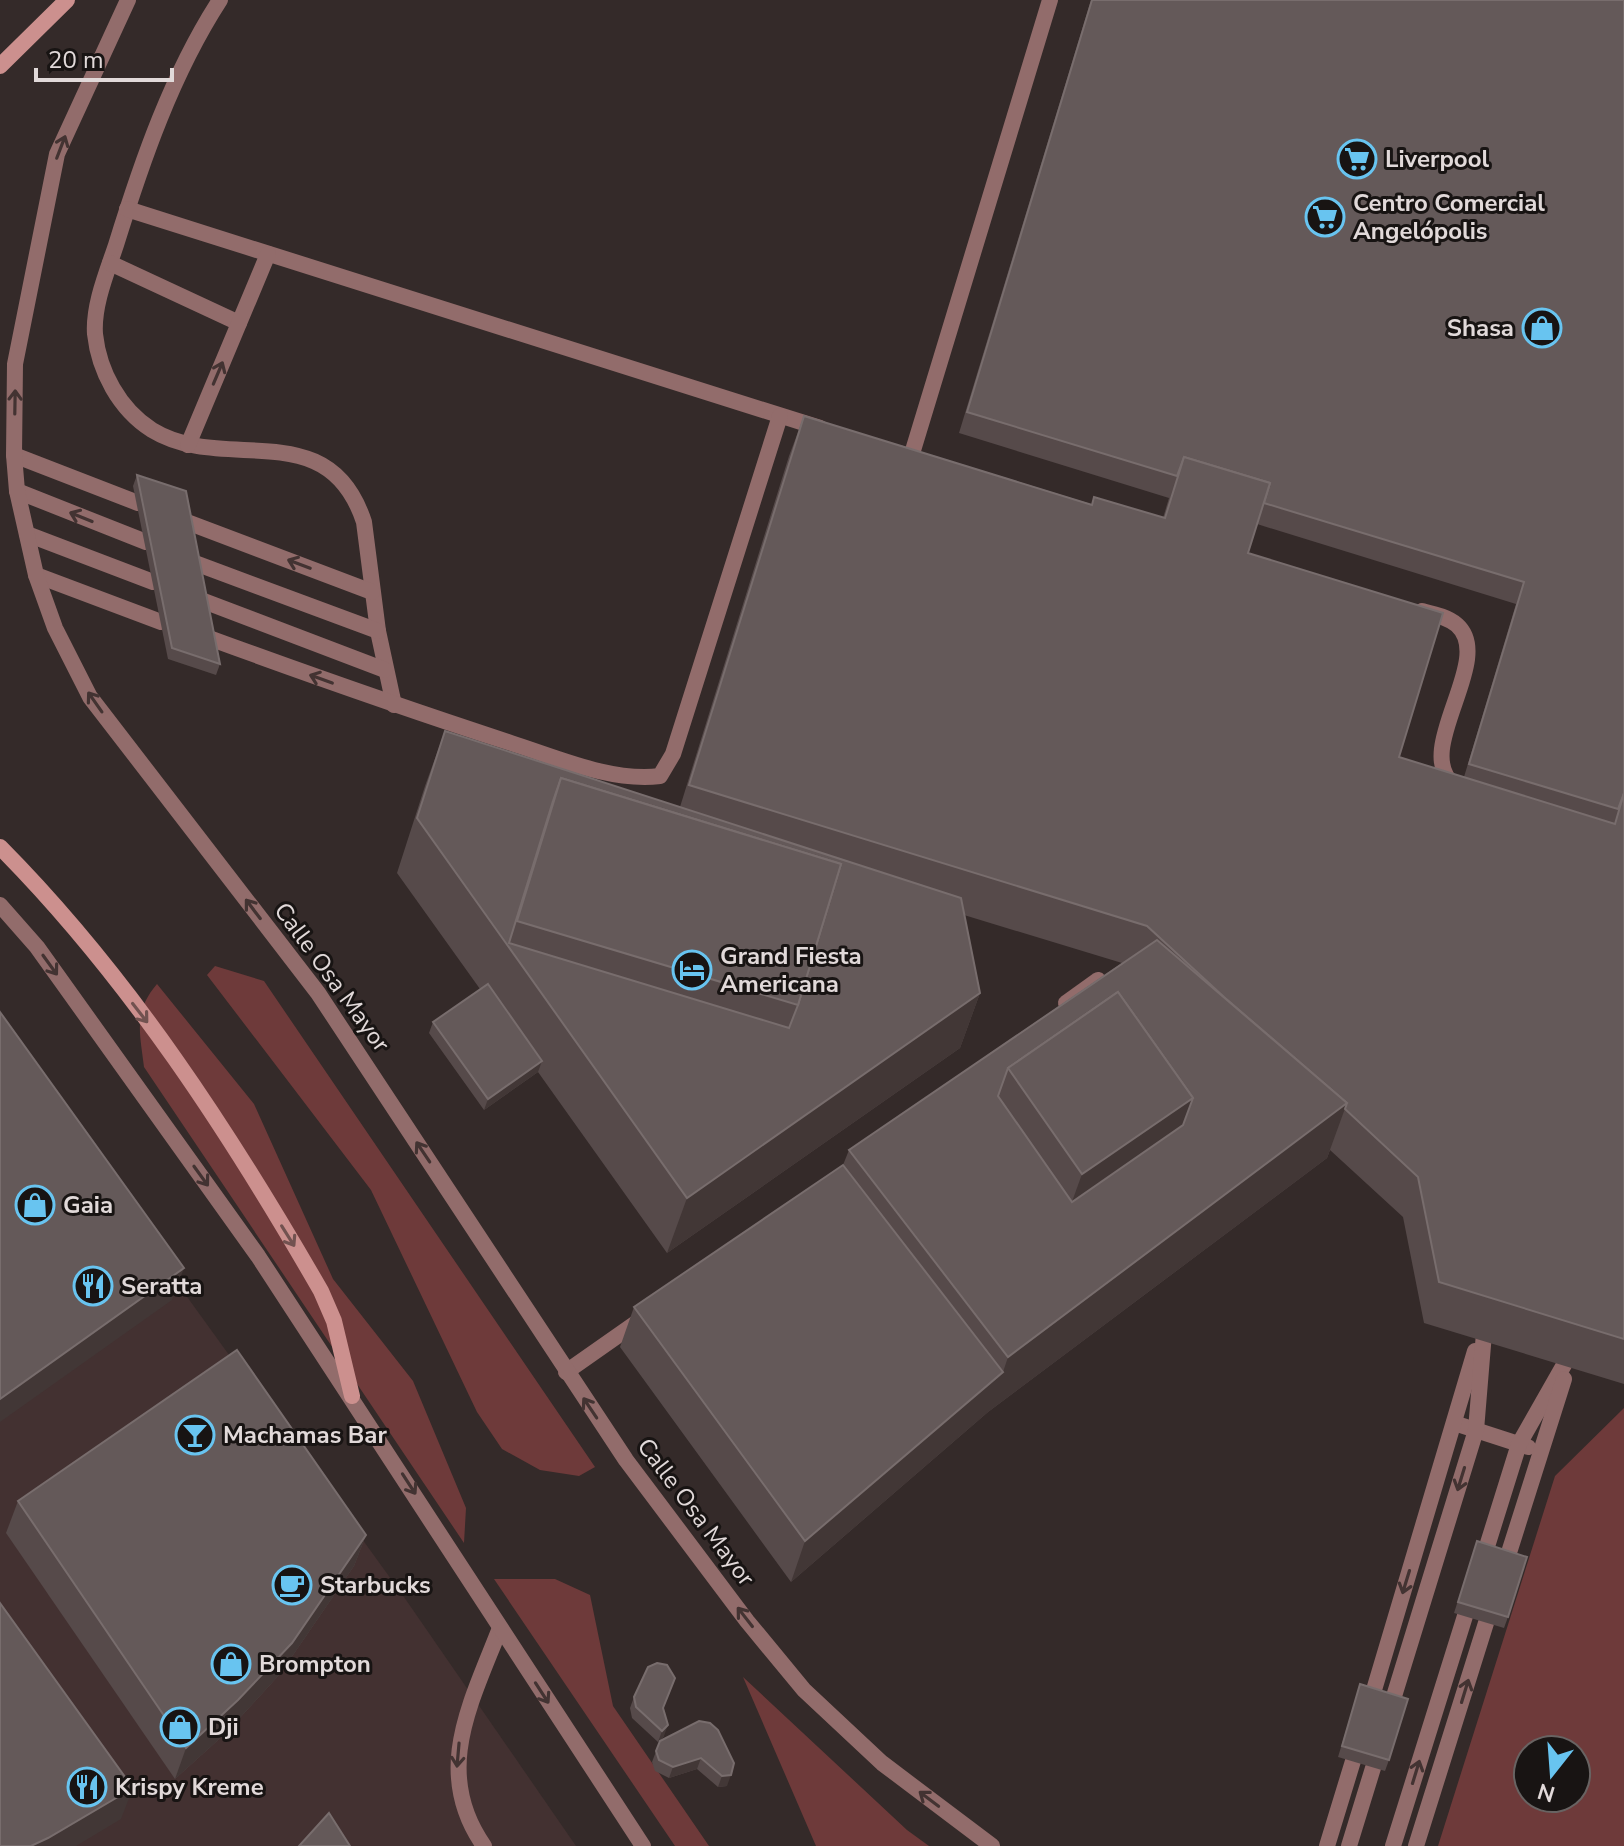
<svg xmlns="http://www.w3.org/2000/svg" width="1624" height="1846" viewBox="0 0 1624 1846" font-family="'Nunito Sans',sans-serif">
<rect width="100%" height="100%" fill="#342a29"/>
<polygon fill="#433131" points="0,1038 404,1597 576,1846 0,1846"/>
<g fill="#6e3a3a" fill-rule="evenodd">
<polygon points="215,966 264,981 595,1467 579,1476 540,1470 502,1449 477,1412 371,1190 207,975"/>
<path d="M157,984L254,1104L333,1279L413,1381L466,1508L464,1543L144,1067C140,1033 133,1012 157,984Z"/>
<path d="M1624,1408V1846H1438L1555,1476ZM1528,1750H1576V1798H1528Z"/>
<polygon points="494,1579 555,1579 590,1595 613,1706 709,1846 675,1846"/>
<polygon points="743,1677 907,1830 929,1846 816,1846"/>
</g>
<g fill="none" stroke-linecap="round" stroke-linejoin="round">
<g stroke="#926c6b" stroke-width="16">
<path d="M220,0C172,74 142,161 116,245C107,272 93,305 95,334C99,371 119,409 152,430C225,475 328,412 364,522L378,631L394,705"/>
<polyline points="127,209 820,428"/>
<polyline points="110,263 239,323"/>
<polyline points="188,445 268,254"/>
<polyline points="899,453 911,457 1050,0"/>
<polyline points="14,455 138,503"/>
<polyline points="17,491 146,542"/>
<polyline points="187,522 372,592"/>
<polyline points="27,534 153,582"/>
<polyline points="195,563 378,631"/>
<polyline points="36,575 161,622"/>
<polyline points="201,600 385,670"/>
<path d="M1422,611C1434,614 1448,617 1457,625C1496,660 1411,750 1454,785"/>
<path d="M209,638C310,675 410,710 511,743C558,758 611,782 660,776L673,754L780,416"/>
<polyline points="1066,1003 1098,980"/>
<polyline points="566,1372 643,1318"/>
<polyline points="1454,1423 1528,1447"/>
<polyline points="1484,1556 1519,1444 1573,1349"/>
<polyline points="1506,1562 1564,1379"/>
<polyline points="1371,1700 1475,1351"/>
<polyline points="1391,1706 1476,1430 1485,1321"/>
<path d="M484,1846C432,1772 471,1703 500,1628"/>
<polyline points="1327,1846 1353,1761"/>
<polyline points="1349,1846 1373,1768"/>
<polyline points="1393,1846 1465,1616"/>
<polyline points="1416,1846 1486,1623"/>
</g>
<g stroke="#926c6b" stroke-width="16">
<polyline points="128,0 57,154 15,364 14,455 17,491 36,575 55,628 90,697 318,993 626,1460 747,1621 804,1690 882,1763 992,1846"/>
<polyline points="0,905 37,947 258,1256 643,1846"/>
</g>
<g stroke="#cc908e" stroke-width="16">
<polyline points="0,66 67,0"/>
<path d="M0,847C129,977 230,1133 321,1291L334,1321L352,1396"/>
</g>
</g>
<g fill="#564a4a" fill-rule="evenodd">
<path d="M1091,0H1624V1384L1424,1323L1403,1217L1330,1150L1327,1158L988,1412L791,1582L620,1347L634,1307L843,1165L849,1150L1122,963L964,915L980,993L960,1048L667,1253L538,1072L484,1110L429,1033L433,1022L480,989L397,873L425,786L445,731L680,807L789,456L804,416L1091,504L1163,518L1169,498L959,433ZM1257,524L1516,604L1464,777L1399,757L1248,553Z"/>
<polygon points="137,475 220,664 216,675 168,659 133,486"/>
<polygon points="18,1501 366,1535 354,1566 280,1674 227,1732 175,1779 6,1533"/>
<polygon points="1477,1541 1508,1617 1504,1628 1454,1613"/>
<polygon points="1360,1684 1389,1760 1385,1771 1338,1757"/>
<polygon points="634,1697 663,1709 664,1736 658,1742 632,1718 630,1708"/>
<polygon points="699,1721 727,1786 718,1787 697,1769 669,1778 655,1771 652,1762 660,1741"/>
</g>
<g fill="#423736">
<polygon points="980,993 960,1048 667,1253 687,1198"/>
<polygon points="542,1061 538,1072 484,1110 488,1099"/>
<polygon points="1193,1098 1163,1180 1052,1257 1082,1174"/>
<polygon points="1347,1103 1327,1158 988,1412 791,1582 805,1541 1003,1372 1008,1357"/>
<polygon points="184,1268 172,1300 0,1422 0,1399"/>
<polygon points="366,1535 354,1566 280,1674 227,1732 175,1779 186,1748"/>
<polygon points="668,1725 664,1736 658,1742 662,1731"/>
<polygon points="701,1758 697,1769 669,1778 673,1767"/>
<polygon points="731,1775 727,1786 718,1787 722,1776"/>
<polygon points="133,1788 121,1819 76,1846 31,1846"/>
</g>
<g fill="#645959" stroke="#786d6d" stroke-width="2" fill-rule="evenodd">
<polygon points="1092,0 1624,0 1624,793 1618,809 1469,764 1524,582 1264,503 1270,483 1184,457 1177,476 967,412"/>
<polygon points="804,416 1092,505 1094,497 1165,518 1184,457 1270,483 1248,553 1443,613 1399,757 1615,824 1624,793 1624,1339 1439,1282 1418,1177 1345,1109 1347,1103 1224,997 1147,926 689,785"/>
<polygon points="137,475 186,491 220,664 172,648"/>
<path d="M445,731L961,898L980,993L687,1198L417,818ZM561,778L841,864L798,1005L789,1028L509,943L553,801Z"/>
<polygon points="561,778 841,864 798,1005 517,921"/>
<path d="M1157,940L1347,1103L1008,1357L849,1150ZM1118,992L1193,1098L1183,1125L1072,1202L998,1096L1008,1068Z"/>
<polygon points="488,984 542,1061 488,1099 433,1022"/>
<polygon points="1118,992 1193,1098 1082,1174 1008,1068"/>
<polygon points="0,1012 184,1268 0,1399"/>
<polygon points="843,1165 1003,1372 805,1541 634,1307"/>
<polygon points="237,1350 366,1535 292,1643 238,1700 186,1748 18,1501"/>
<polygon points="1477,1541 1527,1557 1508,1617 1458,1602"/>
<polygon points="0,1603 133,1788 48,1838 31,1846 0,1846"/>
<polygon points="657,1663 667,1665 675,1678 663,1708 668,1725 662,1731 636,1707 634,1697 648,1667"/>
<polygon points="1360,1684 1408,1699 1389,1760 1342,1746"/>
<polygon points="699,1721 710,1723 718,1730 734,1763 731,1775 722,1776 701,1758 673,1767 659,1760 656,1751 660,1741"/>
<polygon points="329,1813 350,1846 299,1846"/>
</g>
<defs><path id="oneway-shaft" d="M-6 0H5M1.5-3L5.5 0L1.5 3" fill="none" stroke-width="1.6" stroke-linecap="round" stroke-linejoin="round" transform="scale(2)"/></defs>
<g stroke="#433332">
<use href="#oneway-shaft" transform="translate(61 147) rotate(-69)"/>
<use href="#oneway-shaft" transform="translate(218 373) rotate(-67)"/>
<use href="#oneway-shaft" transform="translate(15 402) rotate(-89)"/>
<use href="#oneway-shaft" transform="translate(81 517) rotate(-158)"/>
<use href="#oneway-shaft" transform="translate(299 564) rotate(-159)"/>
<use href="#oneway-shaft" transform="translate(321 679) rotate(-160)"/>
<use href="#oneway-shaft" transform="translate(95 702) rotate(-125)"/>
<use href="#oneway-shaft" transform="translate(253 909) rotate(-127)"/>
<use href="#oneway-shaft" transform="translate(50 965) rotate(54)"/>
<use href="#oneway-shaft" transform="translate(423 1152) rotate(-124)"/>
<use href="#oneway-shaft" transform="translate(201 1176) rotate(54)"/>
<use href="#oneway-shaft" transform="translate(590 1408) rotate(-124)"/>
<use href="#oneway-shaft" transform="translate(1461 1479) rotate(107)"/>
<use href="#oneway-shaft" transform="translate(409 1484) rotate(57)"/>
<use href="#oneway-shaft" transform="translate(1406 1582) rotate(107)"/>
<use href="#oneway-shaft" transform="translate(745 1617) rotate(-128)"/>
<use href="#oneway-shaft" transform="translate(1465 1691) rotate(-73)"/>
<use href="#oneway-shaft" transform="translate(542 1693) rotate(57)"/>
<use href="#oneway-shaft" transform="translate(458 1755) rotate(95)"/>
<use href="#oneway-shaft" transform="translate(1416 1772) rotate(-73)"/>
<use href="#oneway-shaft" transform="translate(929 1799) rotate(-143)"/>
</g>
<g stroke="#725250">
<use href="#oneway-shaft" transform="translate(140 1013) rotate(52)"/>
<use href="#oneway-shaft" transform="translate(288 1236) rotate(58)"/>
</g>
<defs>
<g id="supermarket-ring" transform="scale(2)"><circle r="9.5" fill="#181413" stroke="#68c4f0" stroke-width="1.5"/><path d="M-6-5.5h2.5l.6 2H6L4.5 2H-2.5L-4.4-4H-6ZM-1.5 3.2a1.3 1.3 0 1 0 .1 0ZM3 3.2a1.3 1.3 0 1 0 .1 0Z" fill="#68c4f0"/></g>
<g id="shop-ring" transform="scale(2)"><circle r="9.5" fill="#181413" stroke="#68c4f0" stroke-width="1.5"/><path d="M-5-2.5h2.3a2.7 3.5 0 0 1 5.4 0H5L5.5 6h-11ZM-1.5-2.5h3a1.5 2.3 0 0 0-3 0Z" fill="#68c4f0"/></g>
<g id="hotel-ring" transform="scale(2)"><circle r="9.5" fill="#181413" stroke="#68c4f0" stroke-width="1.5"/><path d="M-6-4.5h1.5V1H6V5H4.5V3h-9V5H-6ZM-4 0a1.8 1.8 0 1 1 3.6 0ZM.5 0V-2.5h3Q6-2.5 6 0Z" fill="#68c4f0"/></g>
<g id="restaurant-ring" transform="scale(2)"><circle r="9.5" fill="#181413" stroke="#68c4f0" stroke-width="1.5"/><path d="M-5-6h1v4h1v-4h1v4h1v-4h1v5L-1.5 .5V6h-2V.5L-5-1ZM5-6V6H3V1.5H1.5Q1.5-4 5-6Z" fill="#68c4f0"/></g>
<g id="bar-ring" transform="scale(2)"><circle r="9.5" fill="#181413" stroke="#68c4f0" stroke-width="1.5"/><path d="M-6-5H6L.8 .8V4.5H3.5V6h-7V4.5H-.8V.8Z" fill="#68c4f0"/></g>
<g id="cafe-ring" transform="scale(2)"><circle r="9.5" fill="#181413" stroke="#68c4f0" stroke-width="1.5"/><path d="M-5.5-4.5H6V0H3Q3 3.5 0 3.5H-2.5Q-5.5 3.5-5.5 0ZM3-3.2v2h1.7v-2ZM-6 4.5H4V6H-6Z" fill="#68c4f0"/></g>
</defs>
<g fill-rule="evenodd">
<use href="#supermarket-ring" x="1357" y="159"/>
<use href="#supermarket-ring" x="1325" y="217"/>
<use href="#shop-ring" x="1542" y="328"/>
<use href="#hotel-ring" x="692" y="970"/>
<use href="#shop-ring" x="35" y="1205"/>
<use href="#restaurant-ring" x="93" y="1286"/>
<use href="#bar-ring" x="195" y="1435"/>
<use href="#cafe-ring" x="292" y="1585"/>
<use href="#shop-ring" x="231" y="1664"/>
<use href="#shop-ring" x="180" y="1727"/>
<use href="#restaurant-ring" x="87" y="1787"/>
</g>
<g text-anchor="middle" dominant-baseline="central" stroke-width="6" stroke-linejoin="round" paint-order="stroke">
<g font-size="24" font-weight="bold" fill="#e1d9d9" stroke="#181413" text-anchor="start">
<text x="1385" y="159">Liverpool</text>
<text x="1353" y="203">Centro Comercial<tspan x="1353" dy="28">Angelópolis</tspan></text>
<text x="1514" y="328" text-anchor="end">Shasa</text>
<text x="720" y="956">Grand Fiesta<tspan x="720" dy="28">Americana</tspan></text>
<text x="63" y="1205">Gaia</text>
<text x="121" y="1286">Seratta</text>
<text x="223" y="1435">Machamas Bar</text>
<text x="320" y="1585">Starbucks</text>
<text x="259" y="1664">Brompton</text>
<text x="208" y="1727">Dji</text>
<text x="115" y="1787">Krispy Kreme</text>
</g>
<g font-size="24" fill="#e1d9d9" stroke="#181413">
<text transform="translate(332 977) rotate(54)">Calle Osa Mayor</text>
<text transform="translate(696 1512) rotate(53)">Calle Osa Mayor</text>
</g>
</g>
<g transform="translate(1552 1774) rotate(197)"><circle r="38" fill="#181413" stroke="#686362" stroke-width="2"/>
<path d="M0-6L14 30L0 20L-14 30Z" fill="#68c4f0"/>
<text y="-12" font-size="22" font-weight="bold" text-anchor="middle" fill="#e1d9d9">N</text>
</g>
<path d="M36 68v12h136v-12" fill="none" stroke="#e1d9d9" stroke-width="4"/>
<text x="48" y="68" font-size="24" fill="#e1d9d9" stroke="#181413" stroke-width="6" paint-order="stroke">20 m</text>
</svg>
